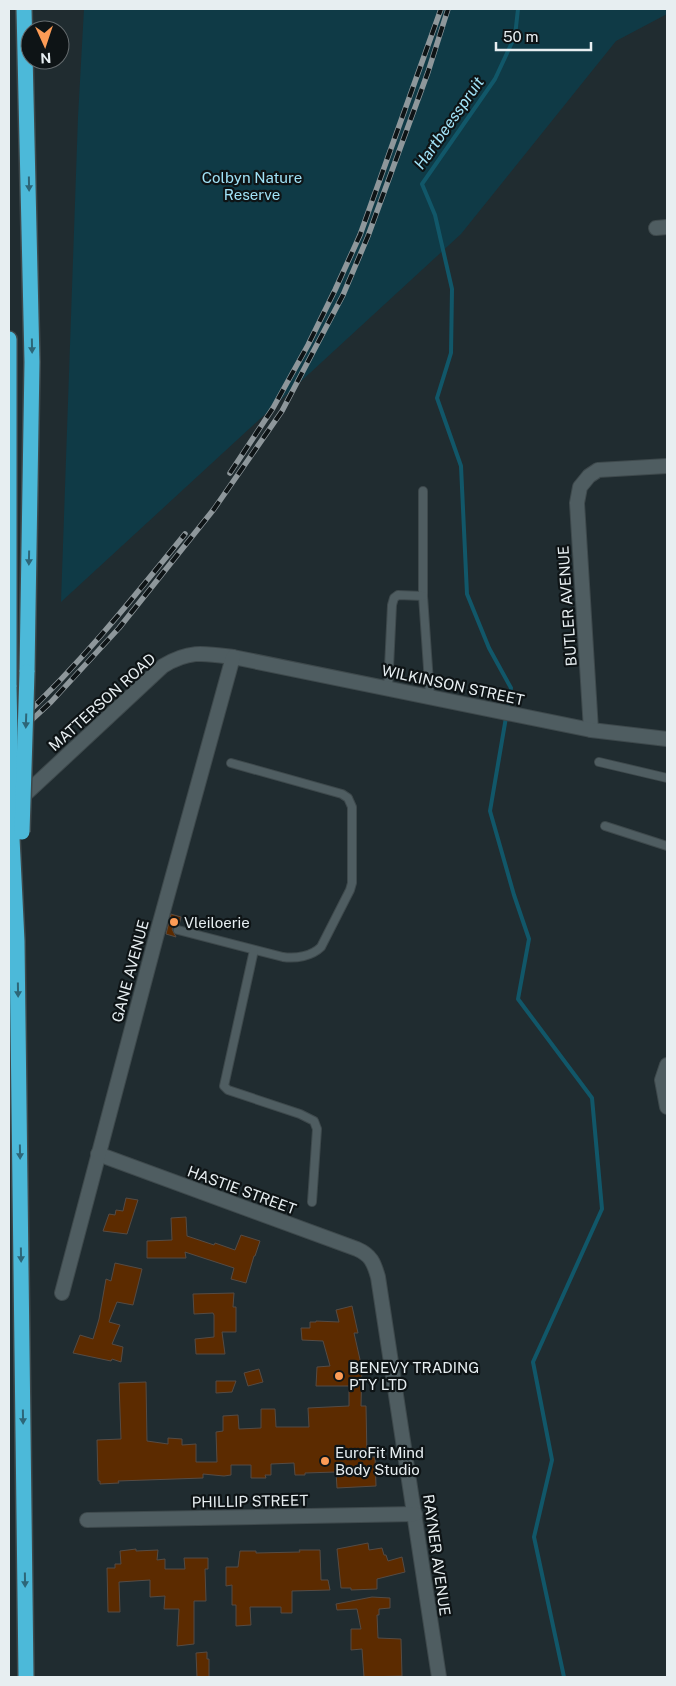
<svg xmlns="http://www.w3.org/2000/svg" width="676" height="1686" viewBox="0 0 676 1686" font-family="'Public Sans',sans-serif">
<rect width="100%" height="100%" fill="#202c30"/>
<polygon fill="#0f3a46" points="84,9 667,9 667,14 616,41 461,234 61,602 78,117"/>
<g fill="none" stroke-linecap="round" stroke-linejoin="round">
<polyline stroke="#115769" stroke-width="4" points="518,9 515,36 495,79 422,184 435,215 452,289 451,353 437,398 461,466 467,594 489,648 511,688 490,811 514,895 529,939 518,999 592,1098 602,1209 533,1362 552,1460 534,1537 564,1677"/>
</g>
<g fill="#5c2b00" stroke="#554b44">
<polygon points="171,914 181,917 179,925 174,926 172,929 176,937 166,934"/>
<polygon points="126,1198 138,1200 127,1234 103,1231 109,1214 115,1215 116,1210 123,1211"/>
<polygon points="186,1217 187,1236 214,1245 215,1243 235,1250 241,1235 260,1241 255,1256 254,1256 246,1283 231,1279 234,1268 185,1252 186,1258 147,1258 147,1241 172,1240 171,1218"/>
<polygon points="115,1263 142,1269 133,1305 117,1302 109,1322 120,1325 112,1344 123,1347 121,1362 112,1359 111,1361 73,1353 80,1335 93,1339 99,1319 106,1279 111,1281"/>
<polygon points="234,1293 233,1307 236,1307 236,1332 222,1332 225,1354 196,1354 195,1339 214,1337 214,1315 213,1313 194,1314 193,1294"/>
<polygon points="352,1306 358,1333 354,1333 361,1364 362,1364 361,1406 366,1406 367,1457 375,1457 376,1486 337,1488 336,1472 305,1473 305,1475 295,1475 294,1463 271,1464 271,1475 265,1475 266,1478 251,1478 251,1465 231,1465 231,1475 224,1476 203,1474 203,1478 118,1481 119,1483 100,1484 100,1481 98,1481 97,1440 121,1439 119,1383 146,1382 147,1441 168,1444 168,1438 182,1439 182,1445 196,1444 196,1462 217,1462 216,1432 223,1431 223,1416 238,1415 239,1429 261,1428 261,1409 275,1409 276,1427 309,1427 308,1408 349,1406 349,1386 316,1386 317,1367 330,1366 323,1341 302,1340 301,1328 310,1328 310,1322 316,1322 316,1321 339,1322 336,1310"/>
<polygon points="259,1369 263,1382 248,1386 244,1373"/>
<polygon points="216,1381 236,1381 232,1392 216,1393"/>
<polygon points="368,1543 369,1550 382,1548 384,1555 386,1555 388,1561 402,1557 405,1572 377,1579 377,1589 351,1590 351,1588 341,1588 337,1549"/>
<polygon points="136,1549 136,1551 158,1550 157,1560 165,1559 165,1569 185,1569 184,1558 208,1558 208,1569 205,1569 206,1601 194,1601 194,1644 177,1646 179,1609 164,1609 165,1596 150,1597 150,1580 119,1582 120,1612 108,1612 107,1568 115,1568 115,1564 121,1564 120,1551"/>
<polygon points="299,1550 320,1550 321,1580 328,1580 330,1590 292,1591 292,1613 281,1613 281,1607 250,1607 251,1625 236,1626 236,1605 232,1605 232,1585 226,1586 226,1567 238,1567 240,1551 256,1551 256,1553 300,1552"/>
<polygon points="372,1597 390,1598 390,1608 379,1609 379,1615 377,1615 378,1638 401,1639 402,1676 364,1677 362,1649 351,1650 351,1629 361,1629 357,1609 337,1610 336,1604"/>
<polygon points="207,1652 207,1659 209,1659 209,1677 197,1677 196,1653"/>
</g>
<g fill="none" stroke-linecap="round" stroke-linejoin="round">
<g stroke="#3e494c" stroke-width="10">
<g id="service">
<polyline points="423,491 423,596 430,697"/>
<polyline points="388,688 392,605 394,598 398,595 423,596"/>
<polyline points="599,762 667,778"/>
<polyline points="605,826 667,846"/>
<path d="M178,930L283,957C296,959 312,956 321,947L350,890L352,883V807L348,798L342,794L231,763"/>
<polyline points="254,950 224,1086 228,1090 300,1114 314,1121 317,1129 312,1202"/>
</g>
</g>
<g stroke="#3e494c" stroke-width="16">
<g id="minor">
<polyline points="656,228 667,227"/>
<polyline points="591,730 577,503 580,487 589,476 598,470 667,466"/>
<path d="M18,801L163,666C189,650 204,653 233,657L591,730L667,739"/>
<polyline points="667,1065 662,1080 667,1107"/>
<path d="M98,1154L357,1249C371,1255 374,1263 378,1277L439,1677"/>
<polyline points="62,1293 159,926 233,657"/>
<polyline points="87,1520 415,1514"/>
</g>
</g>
<g stroke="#3e494c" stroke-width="18">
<g id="motorway">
<polyline points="24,9 32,362 27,672"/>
<polyline points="9,339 9,687"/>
<polyline points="12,838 17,941 26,1677"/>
</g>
</g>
<use href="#service" stroke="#4f5d61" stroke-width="8"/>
<use href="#minor" stroke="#4f5d61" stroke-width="14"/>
<use href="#motorway" stroke="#4cb9d9" stroke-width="15"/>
<g stroke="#8e979b" stroke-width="5.5">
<g id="rail">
<polyline points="230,473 273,408 308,345 335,290 360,235 441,9"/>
<path d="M21,719C82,662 133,598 185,534"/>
<polyline points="9,741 51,702 119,628 214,509 282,411 343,295 368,236 428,72 448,9"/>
</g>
</g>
<use href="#rail" stroke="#0e1416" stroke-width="4" stroke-dasharray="11" stroke-linecap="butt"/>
<g stroke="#3e494c" stroke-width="18" stroke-linecap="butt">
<g id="motorway-bridge">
<polyline points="9,687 12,838"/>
<polyline points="22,832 27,672"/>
</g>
</g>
<use href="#motorway-bridge" stroke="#4cb9d9" stroke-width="15"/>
</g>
<defs><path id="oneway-solid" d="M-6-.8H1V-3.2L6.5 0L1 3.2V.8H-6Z" transform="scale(1.25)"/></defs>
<g fill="#2d6678">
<use href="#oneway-solid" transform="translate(29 184) rotate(89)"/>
<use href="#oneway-solid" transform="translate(32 346) rotate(89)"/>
<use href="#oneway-solid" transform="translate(29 558) rotate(91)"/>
<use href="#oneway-solid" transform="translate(26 721) rotate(92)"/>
<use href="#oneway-solid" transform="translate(18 990) rotate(89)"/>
<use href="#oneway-solid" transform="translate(20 1152) rotate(89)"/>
<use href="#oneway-solid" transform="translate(21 1255) rotate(89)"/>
<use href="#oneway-solid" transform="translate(23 1417) rotate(89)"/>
<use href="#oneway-solid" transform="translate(25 1580) rotate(89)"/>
</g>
<g fill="#fd9c56" stroke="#0e1416" stroke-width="2">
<circle cx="174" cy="922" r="5"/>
<circle cx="339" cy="1376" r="5"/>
<circle cx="325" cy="1461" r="5"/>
</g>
<g text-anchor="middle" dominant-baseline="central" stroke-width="4.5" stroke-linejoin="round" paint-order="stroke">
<g font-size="15" fill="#a1e2f7" stroke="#0e1416">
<text x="252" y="177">Colbyn Nature<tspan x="252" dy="17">Reserve</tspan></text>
</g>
<g font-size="15" fill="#e7eef1" stroke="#0e1416">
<text transform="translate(567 606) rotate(-94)">BUTLER AVENUE</text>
<text transform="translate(453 685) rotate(12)">WILKINSON STREET</text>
<text transform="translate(102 702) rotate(-42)">MATTERSON ROAD</text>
<text transform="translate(130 971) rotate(-75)">GANE AVENUE</text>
<text transform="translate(242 1190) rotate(20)">HASTIE STREET</text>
<text transform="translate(250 1501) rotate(-1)">PHILLIP STREET</text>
<text transform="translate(437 1555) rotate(82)">RAYNER AVENUE</text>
</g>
<g font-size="15" fill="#e7eef1" stroke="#0e1416" text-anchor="start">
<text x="184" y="922">Vleiloerie</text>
<text x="349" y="1367">BENEVY TRADING<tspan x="349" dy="17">PTY LTD</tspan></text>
<text x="335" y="1452">EuroFit Mind<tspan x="335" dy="17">Body Studio</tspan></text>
</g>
<g font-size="16" font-style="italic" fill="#a2e3f8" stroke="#0e1416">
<text transform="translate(449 123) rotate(-55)">Hartbeesspruit</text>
</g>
</g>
<rect width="676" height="1686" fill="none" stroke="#e7eef1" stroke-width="20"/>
<g transform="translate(45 45) rotate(177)"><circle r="24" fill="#0e1416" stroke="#656b6e"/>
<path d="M0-4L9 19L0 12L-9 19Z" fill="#fd9c56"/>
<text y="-8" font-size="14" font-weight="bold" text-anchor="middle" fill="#e7eef1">N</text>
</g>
<path d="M496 42v8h95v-8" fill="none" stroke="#e7eef1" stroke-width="2.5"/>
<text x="503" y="42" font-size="15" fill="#e7eef1" stroke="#0e1416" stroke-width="4" paint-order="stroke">50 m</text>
</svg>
